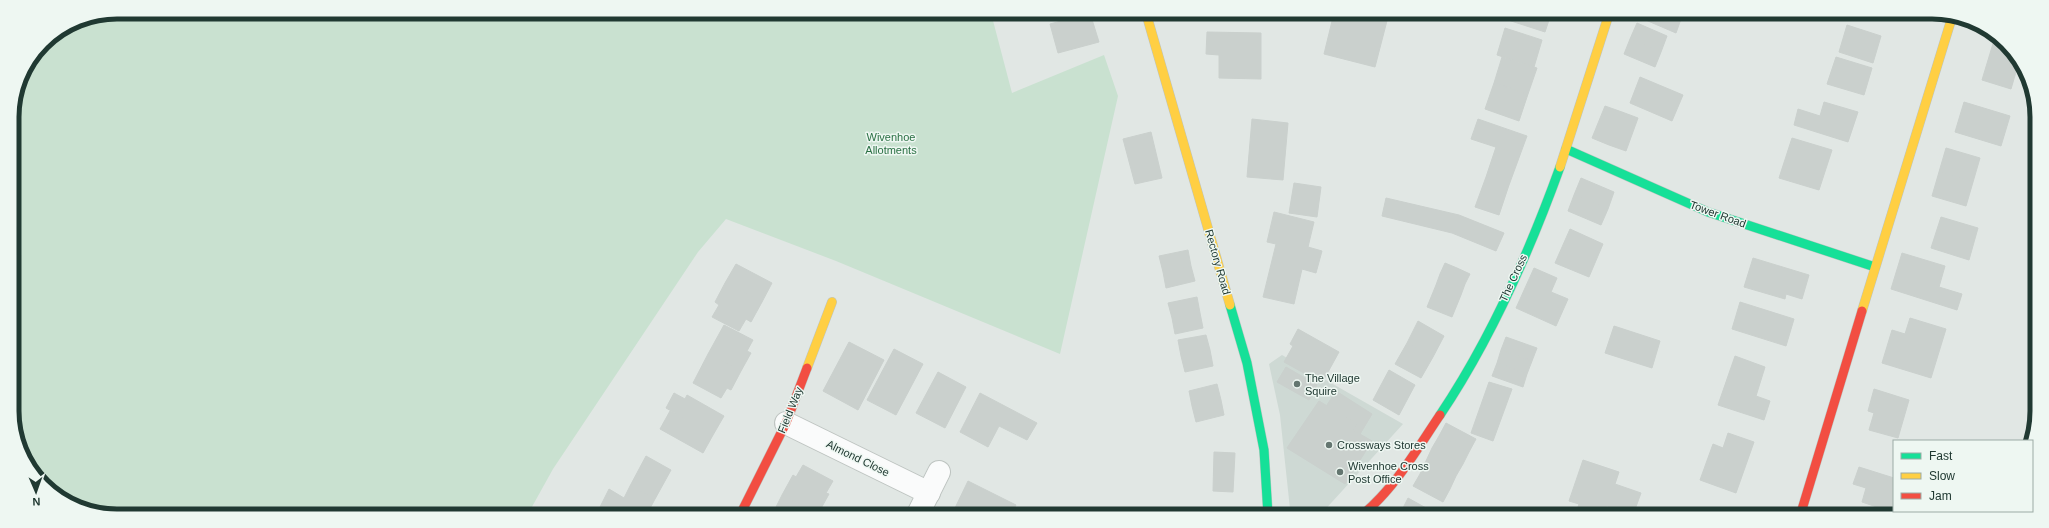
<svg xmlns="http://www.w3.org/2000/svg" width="2049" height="528" viewBox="0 0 2049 528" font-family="Arial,sans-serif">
<rect width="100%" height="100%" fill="#e1e7e4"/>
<polygon fill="#ced9d4" points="1282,355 1403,424 1322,513 1314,515 1304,515 1290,509 1280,415 1269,364"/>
<polygon fill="#c9e1d0" points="117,12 991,13 1012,93 1104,55 1118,96 1060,354 836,261 726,219 698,252 553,469 528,514 96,514 43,485 14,432 12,110 23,71 43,43 77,20"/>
<g fill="#cad0cd" stroke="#cad0cd">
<polygon points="1090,13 1099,42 1058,53 1050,24"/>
<polygon points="1199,13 1235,13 1235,17 1199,15"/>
<polygon points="1334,13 1389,13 1375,67 1324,54"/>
<polygon points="1510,14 1551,14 1545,32 1508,20"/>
<polygon points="1643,14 1668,14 1681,19 1676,33 1641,18"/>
<polygon points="1668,14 1684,14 1681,19"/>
<polygon points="1637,23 1667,36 1661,52 1630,39"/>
<polygon points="1847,25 1881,36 1873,63 1839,52"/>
<polygon points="1505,28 1542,40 1534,67 1497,55"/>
<polygon points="1207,32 1261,33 1261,79 1219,78 1219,55 1206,54"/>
<polygon points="1995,37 2006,43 2018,65 2011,89 1982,80"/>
<polygon points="1630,39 1661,52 1655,67 1624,54"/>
<polygon points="1502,57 1537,68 1528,94 1494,83"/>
<polygon points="1836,57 1872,68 1864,95 1827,84"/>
<polygon points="1640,77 1683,95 1672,121 1630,103"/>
<polygon points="1494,83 1528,94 1519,121 1485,109"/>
<polygon points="1824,102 1858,112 1848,142 1794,125 1798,109 1820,116"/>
<polygon points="1964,102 2010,116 2001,146 1955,132"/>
<polygon points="1605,106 1622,112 1609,145 1592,138"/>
<polygon points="1622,112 1638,118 1626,151 1609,145"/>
<polygon points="1252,119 1288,123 1283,180 1247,177"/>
<polygon points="1478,119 1527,136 1520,155 1471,139"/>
<polygon points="1151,132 1162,178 1135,184 1123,139"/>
<polygon points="1792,138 1832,150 1819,190 1779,178"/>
<polygon points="1496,147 1520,155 1509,185 1486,177"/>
<polygon points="1946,148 1980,158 1973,182 1939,172"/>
<polygon points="1939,172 1973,182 1966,206 1932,196"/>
<polygon points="1486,177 1509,185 1499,215 1475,207"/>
<polygon points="1581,178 1614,192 1608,209 1574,195"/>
<polygon points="1294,183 1321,187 1317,217 1289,213"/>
<polygon points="1574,195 1608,209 1601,225 1568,211"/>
<polygon points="1386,198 1459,215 1504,233 1496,251 1452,233 1382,216"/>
<polygon points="1274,212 1314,222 1308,247 1322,251 1316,273 1302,269 1294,304 1263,297 1276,244 1267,242"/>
<polygon points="1941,217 1978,228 1969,260 1931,248"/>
<polygon points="1570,229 1603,244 1589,277 1555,263"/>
<polygon points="1188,250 1191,266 1163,272 1159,256"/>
<polygon points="1902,253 1945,266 1939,287 1962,294 1957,310 1891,289"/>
<polygon points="1753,258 1809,275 1802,299 1786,294 1785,299 1744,287"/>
<polygon points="1445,263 1457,268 1453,279 1440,274"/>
<polygon points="736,264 772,283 762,302 725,283"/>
<polygon points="1191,266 1195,281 1166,288 1163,272"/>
<polygon points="1457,268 1470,274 1465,284 1453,279"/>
<polygon points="1534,268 1557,278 1551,292 1568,299 1556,326 1516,308"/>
<polygon points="1440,274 1465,284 1461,295 1436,285"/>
<polygon points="725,283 762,302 751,322 746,319 739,331 712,317 719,305 715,302"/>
<polygon points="1436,285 1461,295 1452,317 1427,307"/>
<polygon points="1197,297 1200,313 1172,318 1168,303"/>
<polygon points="1740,302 1794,319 1786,346 1732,329"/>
<polygon points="1200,313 1203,328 1175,334 1172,318"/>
<polygon points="1910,318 1946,329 1931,378 1882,363 1892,330 1905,334"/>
<polygon points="1418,321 1444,336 1433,357 1407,343"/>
<polygon points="724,325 753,340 747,351 751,353 741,371 708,354"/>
<polygon points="1614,326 1660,341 1652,368 1605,353"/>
<polygon points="1298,329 1339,352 1322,383 1284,362 1293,346 1290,344"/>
<polygon points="1206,335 1210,350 1181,356 1178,340"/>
<polygon points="1506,337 1537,348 1532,361 1501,350"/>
<polygon points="849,342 884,360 858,410 823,391"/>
<polygon points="1407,343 1433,357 1421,378 1395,364"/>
<polygon points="894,349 923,364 896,415 867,400"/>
<polygon points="1210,350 1213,366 1185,372 1181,356"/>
<polygon points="1501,350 1532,361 1527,374 1497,363"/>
<polygon points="708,354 741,371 731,390 727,388 721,398 693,383"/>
<polygon points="1735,356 1765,367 1756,396 1770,401 1764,420 1718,405"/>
<polygon points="1497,363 1527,374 1523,387 1492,376"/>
<polygon points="1286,367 1317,385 1309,400 1277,382"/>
<polygon points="1389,370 1415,385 1399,415 1373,400"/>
<polygon points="938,372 966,387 945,428 916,413"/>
<polygon points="1489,382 1512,389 1493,441 1471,433"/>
<polygon points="1217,384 1221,400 1192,406 1189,391"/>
<polygon points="1874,389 1909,400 1898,438 1869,430 1874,413 1868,411"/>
<polygon points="1336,391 1372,414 1360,434 1353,430 1357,424 1327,405"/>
<polygon points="674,393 685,399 687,395 724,416 713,435 666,408"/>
<polygon points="980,393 1037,423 1027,440 999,426 988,447 960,432"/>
<polygon points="1221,400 1224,415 1196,422 1192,406"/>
<polygon points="1319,401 1357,424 1353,430 1372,441 1345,484 1287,448"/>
<polygon points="670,411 713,435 703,453 660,429"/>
<polygon points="1446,423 1476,439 1469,452 1439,436"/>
<polygon points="1728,433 1754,442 1736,493 1700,480 1713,444 1723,448"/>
<polygon points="1439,436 1469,452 1463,464 1432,448"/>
<polygon points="1432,448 1463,464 1456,476 1426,461"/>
<polygon points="1214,452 1235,453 1233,492 1213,491"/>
<polygon points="646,456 671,470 655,499 630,486"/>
<polygon points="1583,460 1619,472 1615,484 1641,493 1633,515 1607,506 1603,515 1575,515 1579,504 1569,501"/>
<polygon points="1426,461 1456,476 1450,489 1420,474"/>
<polygon points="803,465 833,481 826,493 829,494 818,514 782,495 793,475 796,477"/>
<polygon points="1859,467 1894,478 1894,511 1898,511 1897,514 1862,502 1866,488 1853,484"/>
<polygon points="1420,474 1450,489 1443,502 1413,486"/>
<polygon points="968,481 1016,505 1011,515 975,515 956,506"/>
<polygon points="630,486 655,499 647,514 614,514 600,507 609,489 624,498"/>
<polygon points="782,495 818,514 772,515"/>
<polygon points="1408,498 1437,514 1437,515 1403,515 1400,514"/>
<polygon points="956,506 975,515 952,515"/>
</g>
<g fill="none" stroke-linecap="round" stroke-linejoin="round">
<g stroke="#bec4c1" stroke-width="24">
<g id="street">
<polyline points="786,423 929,493"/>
<polyline points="918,514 939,472"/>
</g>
</g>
<g stroke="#bdc5c1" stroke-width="10">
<g id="fast">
<polyline points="1566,149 1708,212 1875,267"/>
<polyline points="1230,305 1247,363 1264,450 1268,515"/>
<path d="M1440,415C1491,339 1529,253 1560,167"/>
</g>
</g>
<g stroke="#bdc5c1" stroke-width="10">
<g id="slow">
<polyline points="1146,13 1230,305"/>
<polyline points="1560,167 1609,14"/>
<polyline points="1862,311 1953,14"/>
<polyline points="807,368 832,302"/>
</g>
</g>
<g stroke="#bdc5c1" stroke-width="10">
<g id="jam">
<polyline points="740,515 786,423 807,368"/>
<path d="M1362,515C1395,488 1417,449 1440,415"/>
<polyline points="1800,516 1862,311"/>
</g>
</g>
<use href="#street" stroke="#fafbfb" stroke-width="22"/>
<use href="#fast" stroke="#16e098" stroke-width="9"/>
<use href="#slow" stroke="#ffcf43" stroke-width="9"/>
<use href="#jam" stroke="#f24e42" stroke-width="9"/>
</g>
<g fill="#647670" stroke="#eef7f2" stroke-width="1.5">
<circle cx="1297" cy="384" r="4"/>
<circle cx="1329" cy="445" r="4"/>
<circle cx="1340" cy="472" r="4"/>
</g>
<g text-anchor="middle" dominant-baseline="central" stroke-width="3" stroke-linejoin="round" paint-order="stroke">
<g font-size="11" fill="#2a7044" stroke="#eef7f2">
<text x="891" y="137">Wivenhoe<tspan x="891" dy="13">Allotments</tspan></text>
</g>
<g font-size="11" fill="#203932" stroke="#eef7f2">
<text transform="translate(1718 214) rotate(20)">Tower Road</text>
<text transform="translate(1218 262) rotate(74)">Rectory Road</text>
<text transform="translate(1513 278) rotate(-65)">The Cross</text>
<text transform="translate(790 410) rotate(-68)">Field Way</text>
<text transform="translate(858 458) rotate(26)">Almond Close</text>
</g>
<g font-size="11" fill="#203932" stroke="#eef7f2" text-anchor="start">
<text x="1305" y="378">The Village<tspan x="1305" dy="13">Squire</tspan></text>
<text x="1337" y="445">Crossways Stores</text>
<text x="1348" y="466">Wivenhoe Cross<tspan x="1348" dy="13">Post Office</tspan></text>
</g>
</g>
<path d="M0 0H2049V528H0ZM117 19H1932A98 98 0 0 1 2030 117V411A98 98 0 0 1 1932 509H117A98 98 0 0 1 19 411V117A98 98 0 0 1 117 19Z" fill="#eef7f2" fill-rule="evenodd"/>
<path fill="none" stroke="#203932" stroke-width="5" d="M117 19H1932A98 98 0 0 1 2030 117V411A98 98 0 0 1 1932 509H117A98 98 0 0 1 19 411V117A98 98 0 0 1 117 19Z"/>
<rect x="1893" y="440" width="140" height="72" fill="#eef7f2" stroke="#9caba5"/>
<rect x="1901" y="453" width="20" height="6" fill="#16e098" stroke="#9caba5"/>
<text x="1929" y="460" font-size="12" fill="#203932">Fast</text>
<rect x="1901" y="473" width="20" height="6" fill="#ffcf43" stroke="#9caba5"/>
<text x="1929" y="480" font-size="12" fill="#203932">Slow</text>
<rect x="1901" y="493" width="20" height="6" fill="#f24e42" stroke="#9caba5"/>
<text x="1929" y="500" font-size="12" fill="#203932">Jam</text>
<g transform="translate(36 492) rotate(178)" stroke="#eef7f2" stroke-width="3" paint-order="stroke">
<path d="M0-3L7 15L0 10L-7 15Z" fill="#203932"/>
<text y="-6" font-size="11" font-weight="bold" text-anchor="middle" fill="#203932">N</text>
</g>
</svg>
